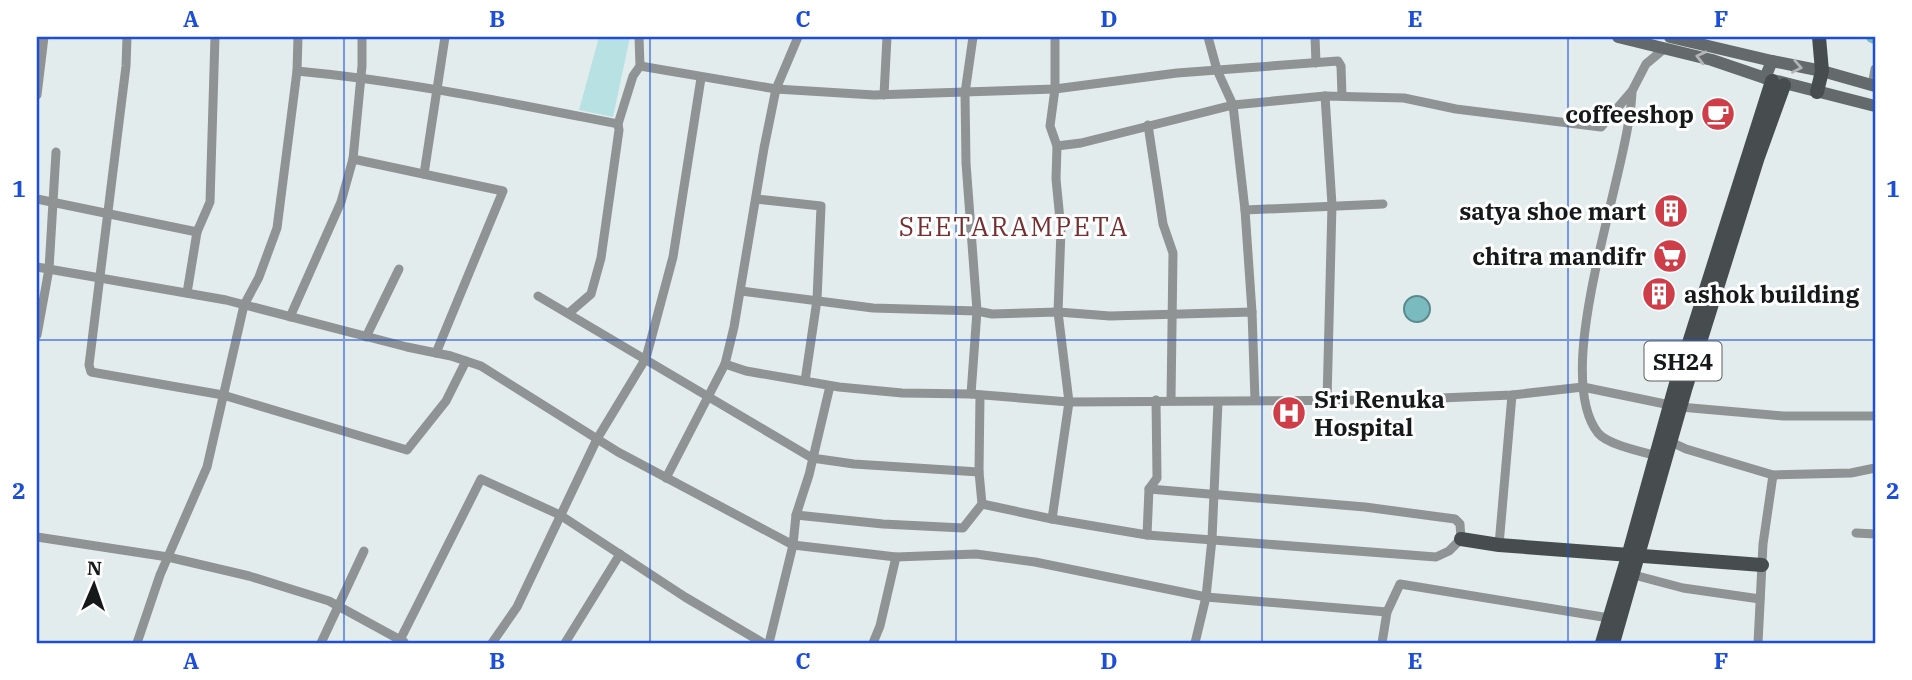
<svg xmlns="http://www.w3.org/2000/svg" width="1912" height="680" viewBox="0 0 1912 680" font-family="'IBM Plex Serif',serif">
<rect width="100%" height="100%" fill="#e3eced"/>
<polygon fill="#b8e1e3" points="599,37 630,37 613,117 579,110"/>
<circle fill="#79bbbf" stroke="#5b8a8e" stroke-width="2" cx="1417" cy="309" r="13"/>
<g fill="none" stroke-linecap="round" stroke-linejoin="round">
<polyline stroke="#79bbbf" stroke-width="12" points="1872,37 1875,38"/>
<g stroke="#8f9394" stroke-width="9">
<polyline points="127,37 126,66 89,365 91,372 223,395 407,450 446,401 466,361"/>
<polyline points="1208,37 1217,70 1233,105 1245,210 1252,312"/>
<polyline points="1315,37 1316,63"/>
<polyline points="640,66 776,89 874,95 1055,89 1177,73 1338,61 1341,66 1342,96"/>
<path d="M297,71C405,81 511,103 618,124"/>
<polyline points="1872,86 1875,69"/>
<path d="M1632,91C1630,170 1549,370 1598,433C1608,445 1643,452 1658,456"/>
<polyline points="37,95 44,37"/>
<polyline points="884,95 887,37"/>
<polyline points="1325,96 1332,205 1327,401"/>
<polyline points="1148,125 1163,224 1173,253 1171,400"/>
<polyline points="1057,146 1081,143 1233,105 1325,96 1404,98 1456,109 1601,127 1632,91 1646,64 1665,48"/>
<polyline points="353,159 503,191 436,353"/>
<polyline points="424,174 445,37"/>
<polyline points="37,199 197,232 210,202 215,37"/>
<polyline points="756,199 821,206 817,300 805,381"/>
<polyline points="1245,210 1383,204"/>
<polyline points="37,267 226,300 407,347 451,356 481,366 618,452 793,545 896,557 976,554 1035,562 1206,597 1387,612"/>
<polyline points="741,291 873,308 977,311 992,314 1058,312 1110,316 1252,312 1255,400"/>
<polyline points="187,293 197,232"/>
<polyline points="538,296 812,458 854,464 979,472"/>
<polyline points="569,313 591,294 601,258 619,130 618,124 633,76 640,66 639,37"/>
<polyline points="290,317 341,202 353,159 362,66 362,37"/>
<polyline points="37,335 49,269 56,152"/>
<polyline points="366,337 399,269"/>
<polyline points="725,364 746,371 839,387 902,393 971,394 1069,402 1393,400 1512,395 1583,387 1670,405"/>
<polyline points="971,394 977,311 966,163 965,93 973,37"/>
<polyline points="1680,407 1783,416 1875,416"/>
<polyline points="1671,442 1686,449 1773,475 1851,473 1875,468"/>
<polyline points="666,478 725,364 734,327 764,148 776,89 798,37"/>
<polyline points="982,504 1052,519 1147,535 1436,557 1449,551 1461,539 1460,524 1455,519 1365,507 1149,489"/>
<polyline points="796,515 883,524 963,528 982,504 979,472 980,395"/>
<polyline points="1052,519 1069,402 1058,312 1061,230 1056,179 1057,146 1050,126 1055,89 1055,37"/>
<polyline points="1856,533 1875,534"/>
<polyline points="1147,535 1149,489 1157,478 1156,400"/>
<polyline points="37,537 168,557 249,576 329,601 404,642"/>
<polyline points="1499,545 1512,395"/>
<polyline points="1634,575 1683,588 1760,599"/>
<polyline points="400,640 481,479 560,515 685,597 763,643"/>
<polyline points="137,643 160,575 207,467 244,305 259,277 277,228 297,71 298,37"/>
<polyline points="321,643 364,551"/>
<polyline points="492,643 517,607 597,439 646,358 673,257 701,78"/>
<polyline points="565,643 620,554"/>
<polyline points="769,643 793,545 796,515 809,475 830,386"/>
<polyline points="873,643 880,626 896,557"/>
<polyline points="1195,643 1206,597 1212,539 1218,402"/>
<polyline points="1382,643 1387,612 1400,584 1609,618"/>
<polyline points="1758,643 1763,544 1773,475"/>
</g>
<g stroke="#646a6b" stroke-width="12">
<polyline points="1618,37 1712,60 1765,78"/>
<polyline points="1670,37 1772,61"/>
<polyline points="1875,86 1822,71 1772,61 1765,78 1875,106"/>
</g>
<g stroke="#474d4e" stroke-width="14">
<polyline points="1817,92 1822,71 1819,37"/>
<polyline points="1461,539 1499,545 1762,565"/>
<polyline points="1602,643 1629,553 1675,387 1772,81"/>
<polyline points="1613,643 1685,390 1758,157 1784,85"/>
</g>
</g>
<defs><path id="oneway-chevron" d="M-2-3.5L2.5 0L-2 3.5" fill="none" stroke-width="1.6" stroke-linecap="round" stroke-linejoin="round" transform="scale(1.75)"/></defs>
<g stroke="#b2b4b5">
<use href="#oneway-chevron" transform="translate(1701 57) rotate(-166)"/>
<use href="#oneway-chevron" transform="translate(1797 67) rotate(11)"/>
</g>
<path fill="none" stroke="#1d4ed8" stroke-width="2" stroke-opacity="0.55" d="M344,37V643M650,37V643M956,37V643M1262,37V643M1568,37V643M37,340H1875"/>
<defs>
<g id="cafe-disc" transform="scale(1.75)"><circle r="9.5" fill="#ce3e49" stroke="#fff"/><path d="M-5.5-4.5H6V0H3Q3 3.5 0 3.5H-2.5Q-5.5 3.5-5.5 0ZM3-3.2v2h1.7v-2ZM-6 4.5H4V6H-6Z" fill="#fff"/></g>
<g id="building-disc" transform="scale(1.75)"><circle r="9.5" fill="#ce3e49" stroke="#fff"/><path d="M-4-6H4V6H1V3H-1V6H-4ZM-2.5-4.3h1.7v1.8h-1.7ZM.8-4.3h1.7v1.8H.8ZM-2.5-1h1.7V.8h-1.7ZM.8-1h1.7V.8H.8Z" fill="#fff"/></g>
<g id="supermarket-disc" transform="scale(1.75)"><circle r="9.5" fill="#ce3e49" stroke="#fff"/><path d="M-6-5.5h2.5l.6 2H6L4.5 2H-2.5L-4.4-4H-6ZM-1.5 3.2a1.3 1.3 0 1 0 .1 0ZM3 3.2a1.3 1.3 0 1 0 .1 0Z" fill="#fff"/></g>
<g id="hospital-disc" transform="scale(1.75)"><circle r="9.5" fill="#ce3e49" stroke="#fff"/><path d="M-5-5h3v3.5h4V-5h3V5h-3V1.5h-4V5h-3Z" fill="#fff"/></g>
</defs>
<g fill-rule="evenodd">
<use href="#cafe-disc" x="1718" y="114"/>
<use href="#building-disc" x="1671" y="211"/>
<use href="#supermarket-disc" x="1670" y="256"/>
<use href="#building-disc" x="1659" y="294"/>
<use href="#hospital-disc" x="1289" y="413"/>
</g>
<g text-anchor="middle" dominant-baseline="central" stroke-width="6" stroke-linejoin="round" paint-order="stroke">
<rect fill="#fff" stroke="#5c5e5f" stroke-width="2" x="1644.5" y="341.5" width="77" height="39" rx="5"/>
<g font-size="23" font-weight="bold" fill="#16191a">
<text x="1683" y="361">SH24</text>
</g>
<g font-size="24" font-weight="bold" fill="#16191a" stroke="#fff" text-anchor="end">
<text x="1694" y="114">coffeeshop</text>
<text x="1646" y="211">satya shoe mart</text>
<text x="1646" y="256">chitra mandifr</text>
<text x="1684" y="294" text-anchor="start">ashok building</text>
<text x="1314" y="399" text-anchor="start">Sri Renuka<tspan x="1314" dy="28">Hospital</tspan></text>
</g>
<g font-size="26" letter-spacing="2" fill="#762f31" stroke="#fff">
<text x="1014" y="226">SEETARAMPETA</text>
</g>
</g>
<rect width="1912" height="680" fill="none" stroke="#ffffff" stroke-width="77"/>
<g transform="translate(94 585) rotate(2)" stroke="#ffffff" stroke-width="5" paint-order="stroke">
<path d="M0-5L12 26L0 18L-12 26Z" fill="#16191a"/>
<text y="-10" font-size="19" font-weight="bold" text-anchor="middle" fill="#16191a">N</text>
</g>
<rect x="38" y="38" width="1836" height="604" fill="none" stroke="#1d4ed8" stroke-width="2.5"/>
<g font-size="23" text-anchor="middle" font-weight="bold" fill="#1d4ed8">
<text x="191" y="27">A</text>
<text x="497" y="27">B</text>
<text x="803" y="27">C</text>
<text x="1109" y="27">D</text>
<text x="1415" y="27">E</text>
<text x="1721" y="27">F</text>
<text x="19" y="197">1</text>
<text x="1893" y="197">1</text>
<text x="19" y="499">2</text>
<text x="1893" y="499">2</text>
<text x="191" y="669">A</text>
<text x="497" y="669">B</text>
<text x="803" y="669">C</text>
<text x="1109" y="669">D</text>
<text x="1415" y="669">E</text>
<text x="1721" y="669">F</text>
</g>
</svg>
